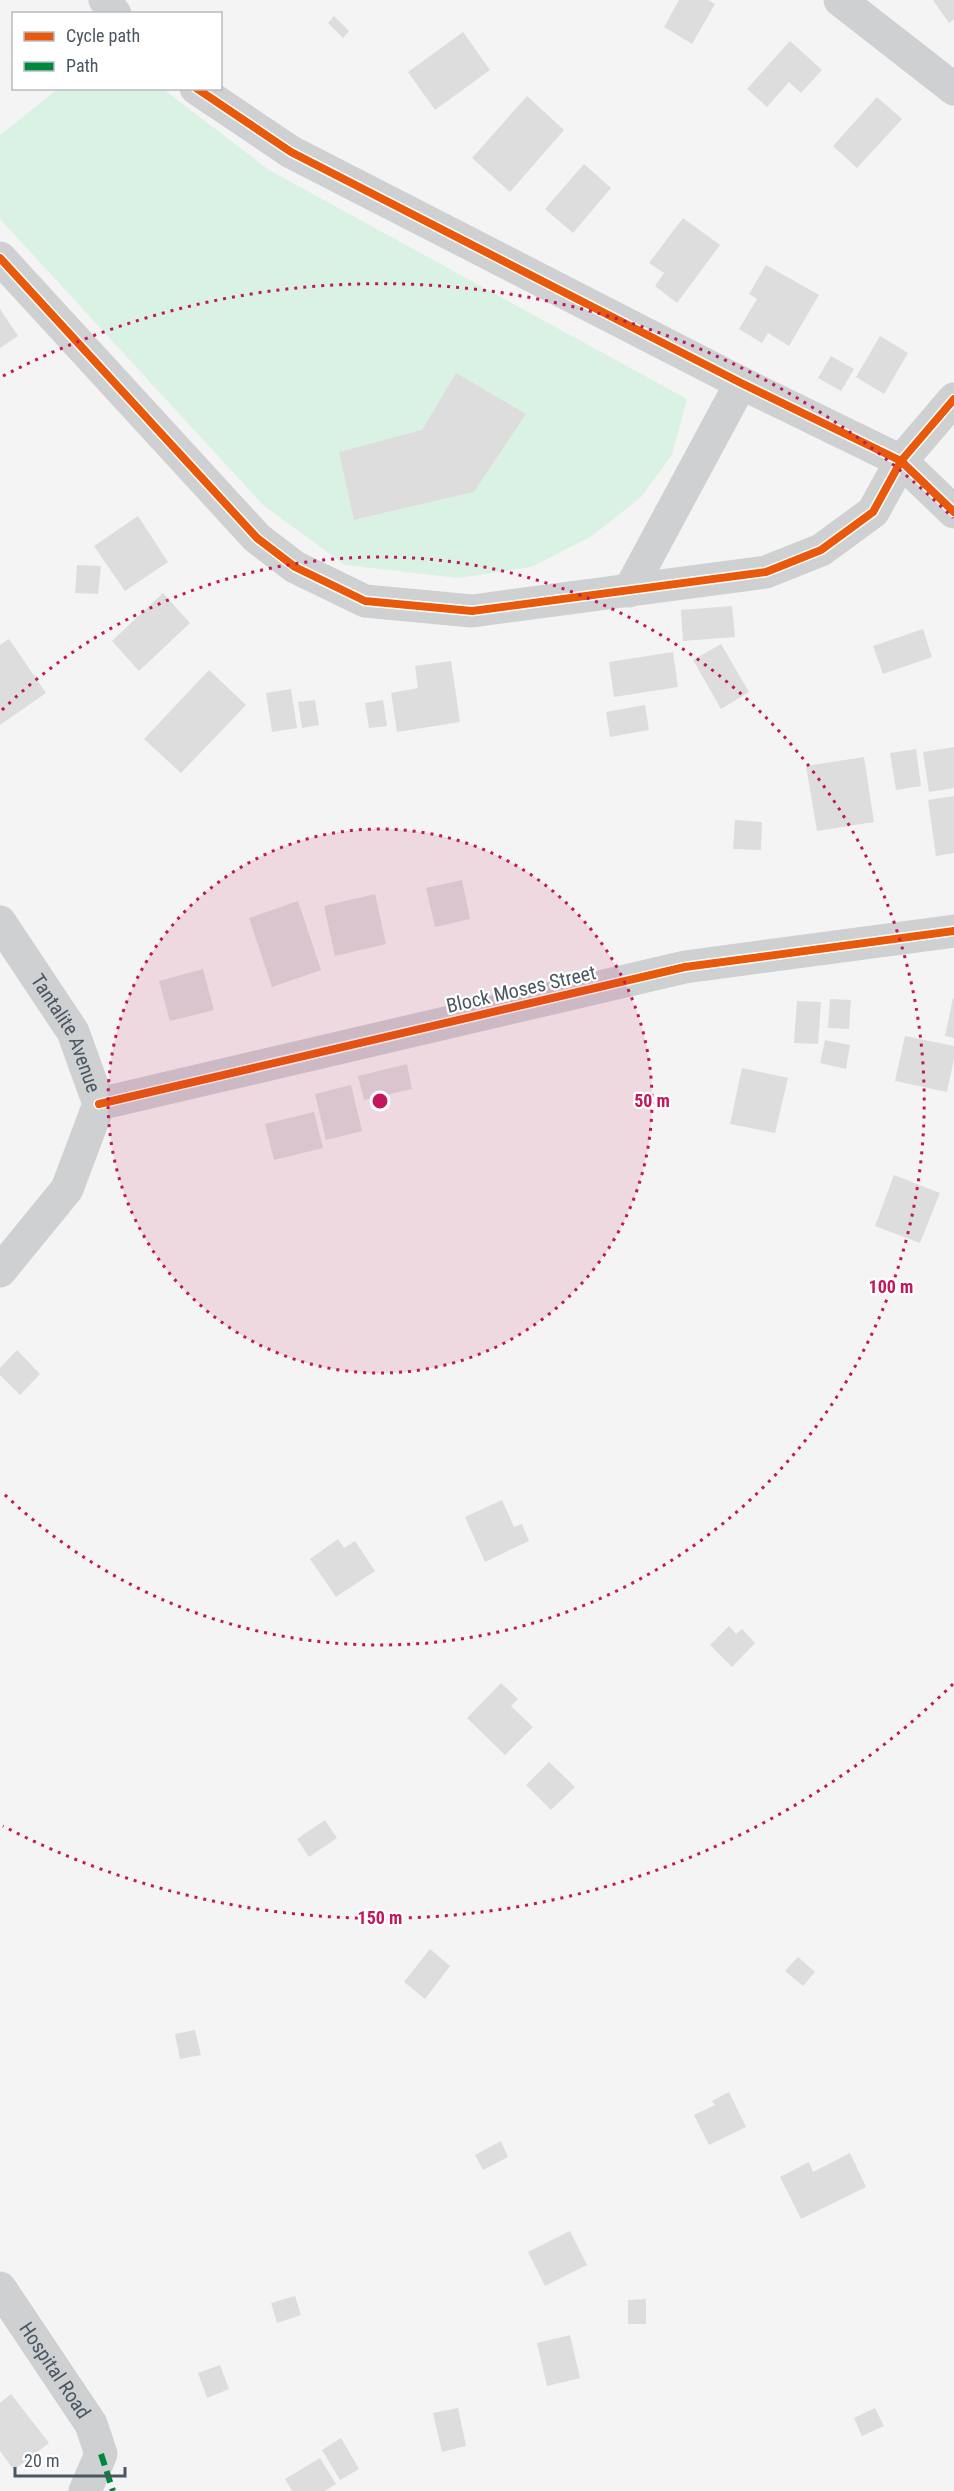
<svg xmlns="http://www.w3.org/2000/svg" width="954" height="2491" viewBox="0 0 954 2491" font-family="'Roboto Condensed',sans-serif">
<rect width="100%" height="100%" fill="#f4f4f4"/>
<path fill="#d9f2e3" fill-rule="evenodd" d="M58,89H163L269,170L687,399L672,455L641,497L592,536L531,567L458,578L345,565L264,506L0,219V135ZM525,414L474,492L355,520L422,430Z"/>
<g fill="#ddddde">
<polygon points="679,0 708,0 715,4 692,44 664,27"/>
<polygon points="933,0 954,0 954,19 949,23"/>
<polygon points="334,16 349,31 343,38 328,23"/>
<polygon points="463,32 490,70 435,110 408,72"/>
<polygon points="790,41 822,70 801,93 789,82 767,107 747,89"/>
<polygon points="527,96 564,130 510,192 472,158"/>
<polygon points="877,97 902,119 857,168 833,146"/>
<polygon points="584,164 611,188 573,233 545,209"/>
<polygon points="683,218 720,245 677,303 655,286 664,273 649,263"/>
<polygon points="766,265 819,295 789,346 768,333 762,343 739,329 757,299 749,294"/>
<polygon points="0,309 18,336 0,348"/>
<polygon points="880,336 908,353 884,394 856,377"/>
<polygon points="831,356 854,369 841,391 818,378"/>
<polygon points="456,373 526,414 474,492 354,520 339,452 422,430"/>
<polygon points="138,516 168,562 125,591 94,546"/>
<polygon points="77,565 101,566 98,594 75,593"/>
<polygon points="163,593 190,623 139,671 112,641"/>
<polygon points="732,606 735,637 683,641 681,610"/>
<polygon points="923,629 932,657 883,674 873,646"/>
<polygon points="9,639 46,693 0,725 0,645"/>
<polygon points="721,644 749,692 721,709 693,660"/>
<polygon points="673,652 678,687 614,697 609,662"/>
<polygon points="451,661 460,722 397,732 391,693 418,688 415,666"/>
<polygon points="209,670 246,705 181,773 144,739"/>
<polygon points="291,689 297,728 272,732 266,693"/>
<polygon points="315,700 319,725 302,728 298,702"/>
<polygon points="383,700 387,726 369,728 365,703"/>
<polygon points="645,705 649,730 610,737 606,712"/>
<polygon points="954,747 954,788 929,792 923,752"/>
<polygon points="916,749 921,786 896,790 890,753"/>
<polygon points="864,757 874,822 817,831 806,766"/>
<polygon points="954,796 954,853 936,856 928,800"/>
<polygon points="735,820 762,822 761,850 733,849"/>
<polygon points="462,880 470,919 435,927 426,888"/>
<polygon points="375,894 386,944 335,956 324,906"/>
<polygon points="298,901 321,970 272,987 249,918"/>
<polygon points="203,969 214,1010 170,1021 159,981"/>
<polygon points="953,998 954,998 954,1038 945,1036"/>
<polygon points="830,999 851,1000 849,1029 828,1028"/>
<polygon points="797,1001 821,1002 818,1044 794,1043"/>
<polygon points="905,1036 954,1046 954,1059 947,1092 895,1081"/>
<polygon points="825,1040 850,1045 846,1069 820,1063"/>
<polygon points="407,1064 412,1089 364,1100 358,1076"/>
<polygon points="742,1068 788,1078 775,1133 730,1124"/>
<polygon points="351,1085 362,1131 326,1140 315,1094"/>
<polygon points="314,1112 323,1148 274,1160 265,1124"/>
<polygon points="894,1175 940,1193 920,1243 875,1226"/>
<polygon points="17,1350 40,1374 20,1395 0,1375 0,1368"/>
<polygon points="502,1500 514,1527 522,1524 529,1541 485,1562 465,1517"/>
<polygon points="338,1539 344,1548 355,1541 375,1571 336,1597 310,1559"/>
<polygon points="729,1626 736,1634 742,1629 755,1643 732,1667 710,1645"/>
<polygon points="501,1683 518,1699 511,1706 533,1727 505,1755 467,1718"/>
<polygon points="549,1762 575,1787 551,1810 526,1785"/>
<polygon points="325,1820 337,1838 309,1857 297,1839"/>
<polygon points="430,1949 450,1966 425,1999 404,1982"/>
<polygon points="798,1957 815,1972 803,1986 785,1971"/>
<polygon points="195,2030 201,2055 180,2059 175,2034"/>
<polygon points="729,2092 746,2127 709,2145 694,2115 715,2105 712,2101"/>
<polygon points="501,2141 508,2157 483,2170 475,2155"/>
<polygon points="850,2153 866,2187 801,2219 780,2177 809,2162 813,2172"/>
<polygon points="570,2231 587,2265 545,2286 528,2252"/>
<polygon points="295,2296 301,2315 277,2323 271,2303"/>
<polygon points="646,2299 646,2324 628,2324 628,2300"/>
<polygon points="570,2335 580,2378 547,2386 537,2343"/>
<polygon points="220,2365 229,2389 207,2398 198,2373"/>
<polygon points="11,2394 49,2443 14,2470 0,2451 0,2403"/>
<polygon points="458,2408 466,2446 442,2452 433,2413"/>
<polygon points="875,2408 884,2426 862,2436 854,2418"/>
<polygon points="341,2438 359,2469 340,2480 322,2450"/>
<polygon points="320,2458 336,2484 325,2491 292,2491 285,2479"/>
</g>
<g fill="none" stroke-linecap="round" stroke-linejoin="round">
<g stroke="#ced0d2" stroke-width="33">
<polyline points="105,0 115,14"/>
<polyline points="840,0 954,89"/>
<polyline points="196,88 291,152 741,383 901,461 954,512"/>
<polyline points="0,258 257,538 295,567 365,601 472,611 766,572 821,550 873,512 901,461 954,399"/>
<polyline points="629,591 741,383"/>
<path id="s1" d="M0,922L73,1032L99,1104L67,1189L0,1271"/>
<polyline points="99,1104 685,967 954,931"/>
<path id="s2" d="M0,2288L91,2424L101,2454L85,2491"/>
</g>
<polyline stroke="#00873e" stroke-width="6" stroke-dasharray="12 6" stroke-linecap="butt" points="101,2454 113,2491"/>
<g stroke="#fff" stroke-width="11">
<g id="cycleway">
<polyline points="196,88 291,152 741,383 901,461 954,512"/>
<polyline points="0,258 257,538 295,567 365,601 472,611 766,572 821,550 873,512 901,461 954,399"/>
<polyline points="99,1104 685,967 954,931"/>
</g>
</g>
<use href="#cycleway" stroke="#e8590c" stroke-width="8"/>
</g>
<circle cx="380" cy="1101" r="272" fill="#c2185b" fill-opacity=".12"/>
<g fill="none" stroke="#c2185b" stroke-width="3" stroke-dasharray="3 6">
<circle cx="380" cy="1101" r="272"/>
<path d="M2 710A544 544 0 1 1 2 1492"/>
<path d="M953 1684A817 817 0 0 1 3 1826M3 376A817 817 0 0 1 953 518"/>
</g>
<g text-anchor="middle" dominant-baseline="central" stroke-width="4.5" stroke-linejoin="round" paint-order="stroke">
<g font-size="20" fill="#4a5661" stroke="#fff">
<text transform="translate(521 989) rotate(-13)">Block Moses Street</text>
<text stroke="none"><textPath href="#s1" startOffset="130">Tantalite Avenue</textPath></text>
<text stroke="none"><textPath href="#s2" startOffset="99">Hospital Road</textPath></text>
</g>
</g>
<circle cx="380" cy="1101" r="9" fill="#c2185b" stroke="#fff" stroke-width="3"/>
<g font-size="18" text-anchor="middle" font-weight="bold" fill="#c2185b" stroke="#fff" stroke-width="4.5" stroke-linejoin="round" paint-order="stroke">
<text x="652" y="1107">50 m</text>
<text x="891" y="1293">100 m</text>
<text x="380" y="1924">150 m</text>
</g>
<rect x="12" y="12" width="210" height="78" fill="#ffffff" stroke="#b7bbc0" stroke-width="1.5"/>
<rect x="24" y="32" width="30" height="9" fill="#e8590c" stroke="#b7bbc0" stroke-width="1.5"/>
<text x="66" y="42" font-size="18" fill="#4a5661">Cycle path</text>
<rect x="24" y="62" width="30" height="9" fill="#00873e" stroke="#b7bbc0" stroke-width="1.5"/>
<text x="66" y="72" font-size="18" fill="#4a5661">Path</text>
<path d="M15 2467v9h110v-9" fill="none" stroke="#4a5661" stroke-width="3"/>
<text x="24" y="2467" font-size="18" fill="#4a5661" stroke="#ffffff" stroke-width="4.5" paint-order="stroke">20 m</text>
</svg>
